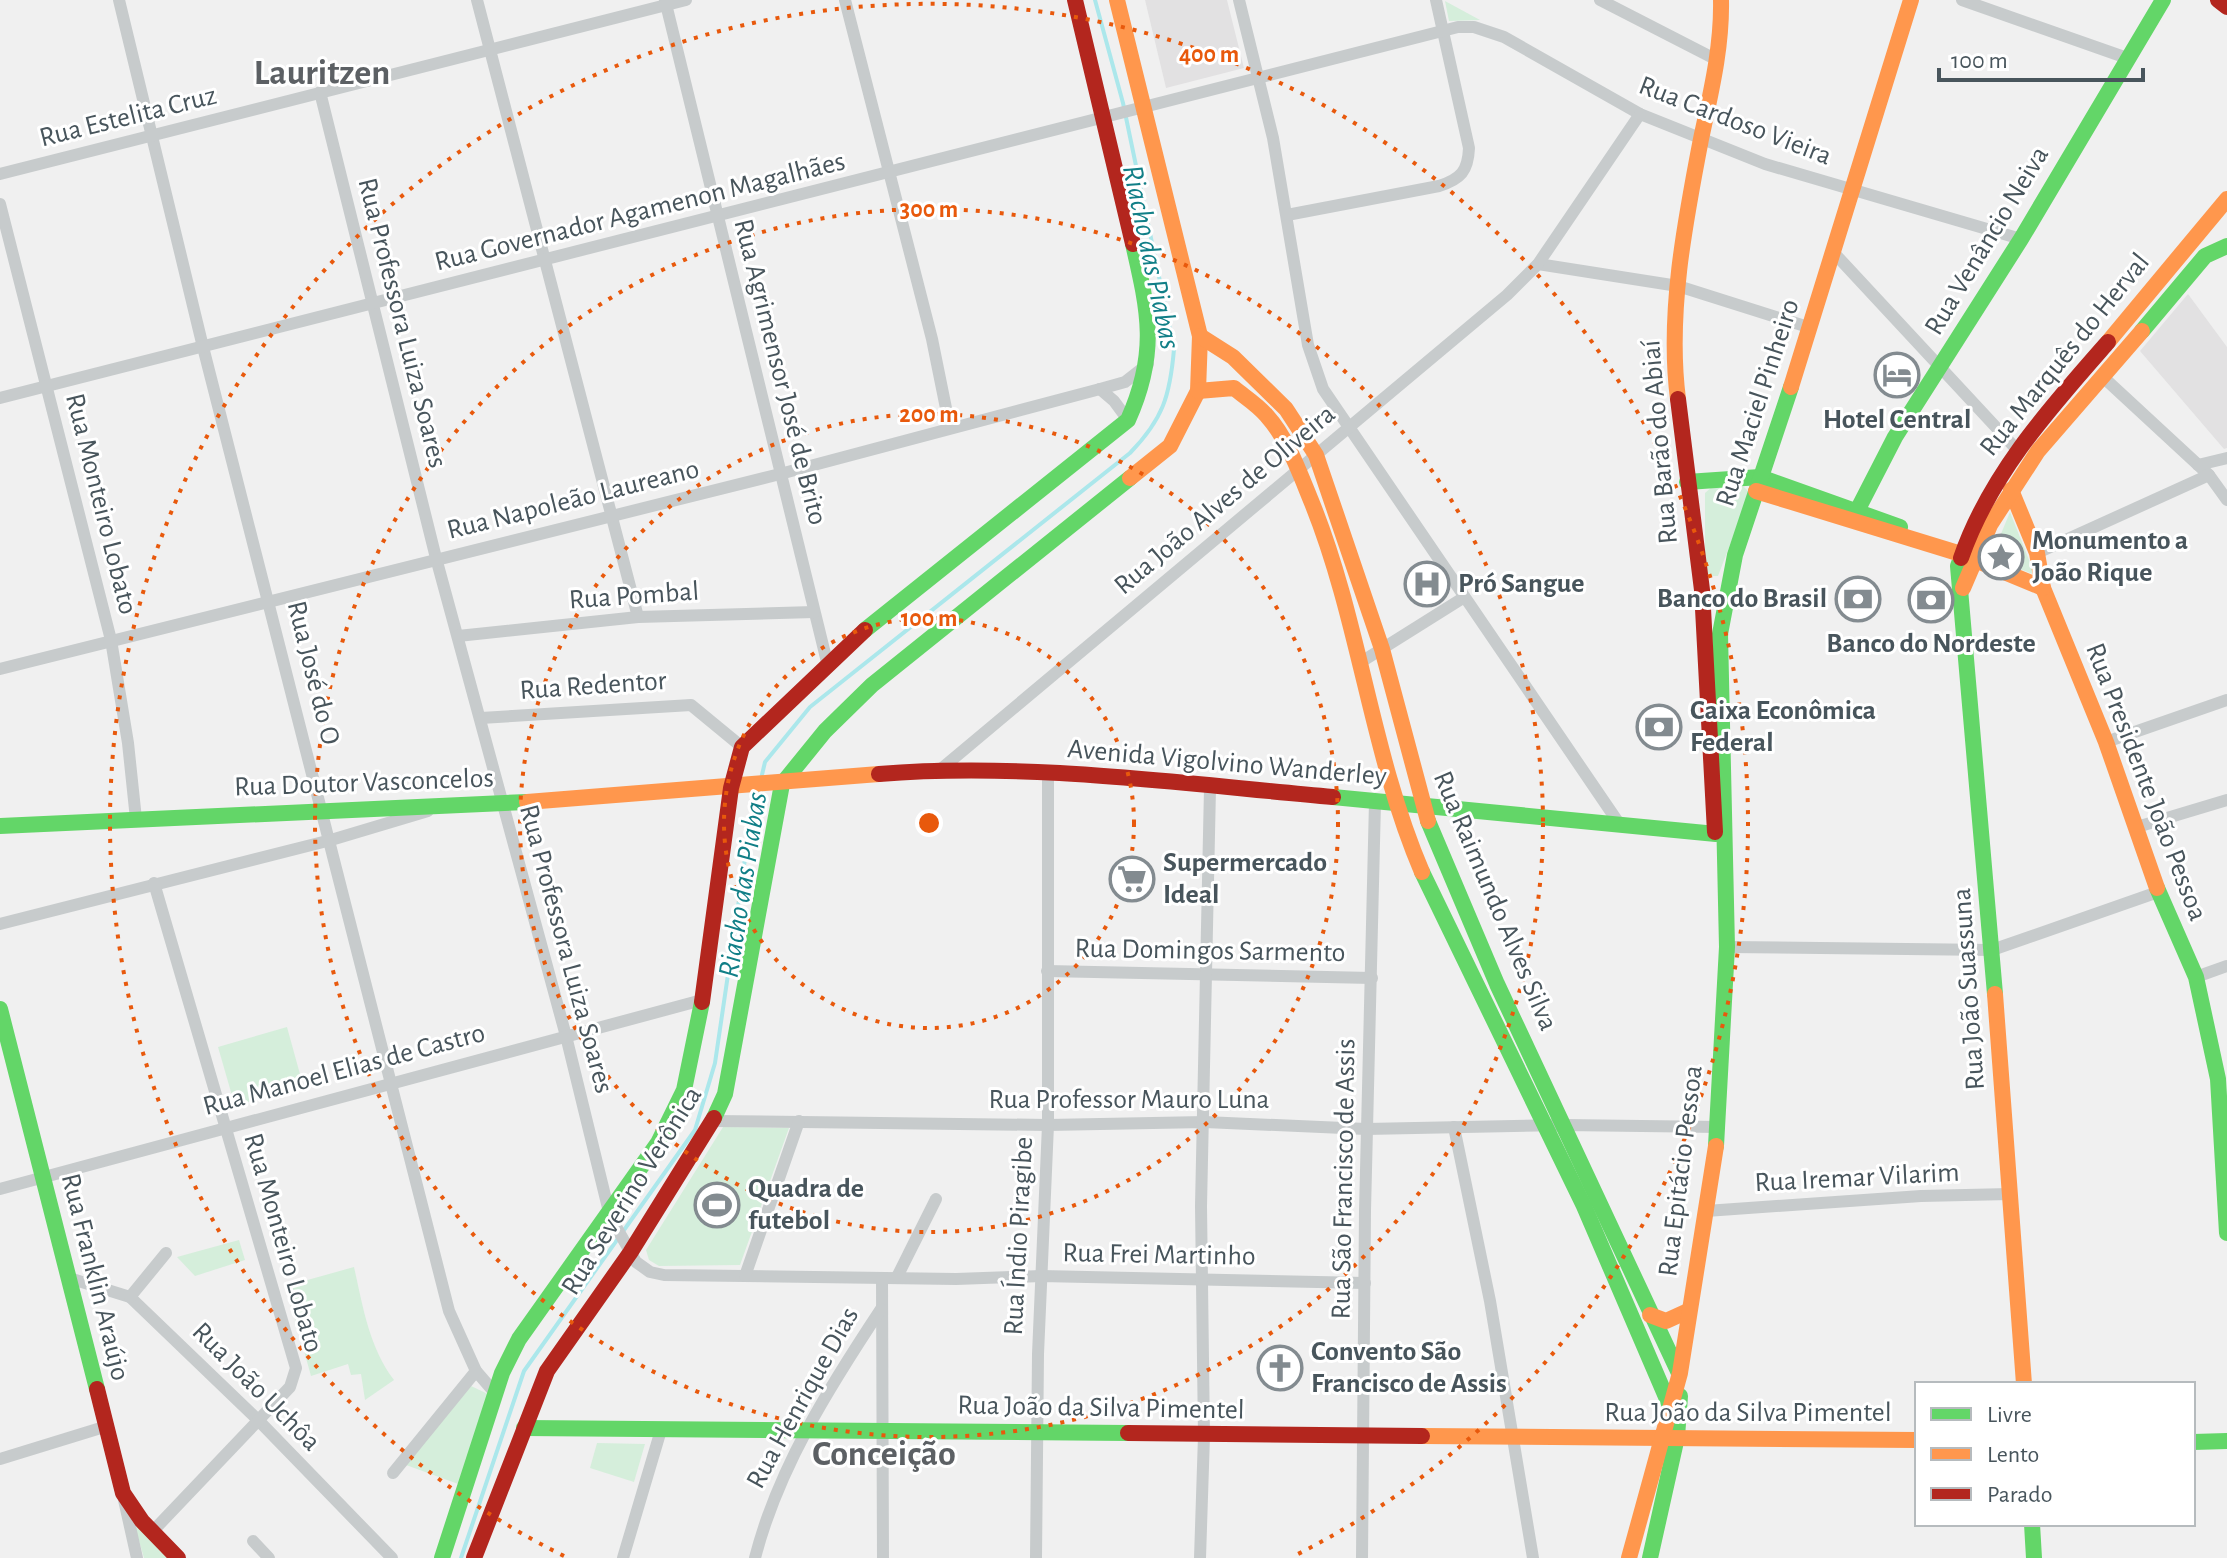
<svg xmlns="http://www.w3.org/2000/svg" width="2227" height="1558" viewBox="0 0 2227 1558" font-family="'Alegreya Sans',sans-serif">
<rect width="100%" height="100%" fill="#f0f0f0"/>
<g fill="#e2e1e2">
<polygon points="1145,0 1227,0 1244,68 1166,88"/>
<polygon points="2188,294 2227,347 2227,448 2224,449 2140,351"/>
</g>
<g fill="#d5eedb">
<polygon points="1445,1 1480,20 1449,21"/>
<polygon points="1712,487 1744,487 1750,493 1718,576 1709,576 1705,566 1705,493"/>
<polygon points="2010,512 2035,575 2005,563 1986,562 1984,551 1998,541"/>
<polygon points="287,1027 303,1085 235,1106 218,1047"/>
<polygon points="723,1127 789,1128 740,1265 659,1266 649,1260 646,1250"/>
<polygon points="239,1240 245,1260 195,1276 177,1257"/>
<path d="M354,1267C363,1307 369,1347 394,1380L365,1400L361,1374L351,1375L348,1364L311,1376L286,1286Z"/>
<polygon points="471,1386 490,1395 461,1485 406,1465"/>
<polygon points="597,1443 645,1444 634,1482 590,1468"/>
<polygon points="135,1527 139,1527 169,1558 144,1558"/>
</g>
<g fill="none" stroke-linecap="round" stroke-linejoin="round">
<g stroke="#abe7eb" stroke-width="4">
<path d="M761,779L765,762L810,707L1130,453C1163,419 1170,396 1174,349L1123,103L1095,0"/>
<polyline points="461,1558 524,1371 695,1130 715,1063 751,818 759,788"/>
</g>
<g stroke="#c7cbcc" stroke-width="12">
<polyline points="119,0 203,347 449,1311 476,1371 495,1393"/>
<polyline points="477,0 638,617"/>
<polyline points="665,0 827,662"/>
<polyline points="845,0 932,339 950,428"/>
<polyline points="1239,0 1273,138 1308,345 1323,389 1618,822"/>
<polyline points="1600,0 1717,60"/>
<polyline points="1962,0 2127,58"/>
<polyline points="320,92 436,558 566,1036 610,1216 636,1262 650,1272 664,1275 956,1279 1041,1276 1365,1283"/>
<polyline points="0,174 686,0"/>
<polyline points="0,204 111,640 128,743 136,819"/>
<path d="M1287,215L1439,186C1461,179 1468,171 1469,148L1436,0"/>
<polyline points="1835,254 2019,452"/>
<polyline points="1538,264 1678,286 1808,327"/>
<polyline points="2103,377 2209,475 2227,500"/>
<polyline points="1100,389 1114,401 1128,420"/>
<polyline points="0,398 1458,27 1474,27 1504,37 1640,114 1765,164 2021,239"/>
<polyline points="2198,465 2227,458"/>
<polyline points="2037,553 2209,475"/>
<polyline points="458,636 638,617 814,612"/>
<polyline points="1361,662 1463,598"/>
<polyline points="0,669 780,474 1100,389 1125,382 1148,364"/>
<polyline points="481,718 691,705 742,747"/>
<polyline points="2106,742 2227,700"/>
<polyline points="941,769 1507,295 1538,264 1640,114"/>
<polyline points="2137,827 2227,800"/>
<polyline points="0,924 331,840 428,811"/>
<polyline points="1727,947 1992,950 2158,892"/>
<polyline points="1047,971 1372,978"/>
<polyline points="2196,977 2227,966"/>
<polyline points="712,1121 1048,1125 1205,1122 1366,1129 1564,1125 1719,1127"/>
<polyline points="1454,1127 1490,1301 1533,1558"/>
<polyline points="0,1189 702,1000"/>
<polyline points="1706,1211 1921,1196 2010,1194"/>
<polyline points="745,1276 799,1121"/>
<polyline points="897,1277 936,1199"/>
<polyline points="69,1278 130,1297 259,1421 392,1558"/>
<polyline points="882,1278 883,1558"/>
<polyline points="130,1297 166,1253"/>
<polyline points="0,1459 104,1427"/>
<polyline points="393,1473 476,1371"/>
<polyline points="124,1500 137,1558"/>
<polyline points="152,1532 290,1387 296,1368 154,883"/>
<polyline points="253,1541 269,1558"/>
<polyline points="623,1558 661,1430"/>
<path d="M755,1558C778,1468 830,1386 881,1309"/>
<polyline points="1036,1558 1038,1354 1048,1125 1048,772"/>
<polyline points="1200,1558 1204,1436 1201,1206 1210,788"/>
<polyline points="1362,1558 1365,1211 1375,802"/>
</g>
<g stroke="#63d668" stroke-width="16">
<polyline points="2142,331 2205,256 2227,246"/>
<polyline points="1687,482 1760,477 1900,527"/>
<polyline points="1858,509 1895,437 2021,239 2163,0"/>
<polyline points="1961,558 1958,566 1995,994"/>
<path d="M865,630L1128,420C1158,353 1149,313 1133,244"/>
<polyline points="1333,797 1716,834"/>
<polyline points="1428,821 1497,984 1679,1373"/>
<polyline points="0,826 527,802"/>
<polyline points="1422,872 1584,1206 1670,1406"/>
<polyline points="2157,888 2196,977 2218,1079 2227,1233"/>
<polyline points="0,1009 97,1389"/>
<polyline points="714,1118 725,1094 782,784 825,731 872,685 1130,478"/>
<polyline points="1716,1146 1727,947 1720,634 1735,555 1791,387"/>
<polyline points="524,1428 1128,1433"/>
<polyline points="2193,1442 2227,1441"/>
<polyline points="2032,1524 2034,1558"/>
<polyline points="442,1558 502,1373 519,1339 658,1143 684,1090 702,1002"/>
<polyline points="1650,1558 1677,1437 1680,1396"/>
</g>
<g stroke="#ff974d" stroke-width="16">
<polyline points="1117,0 1200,336 1198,391 1170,446 1130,478"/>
<polyline points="1200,336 1233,357 1286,409 1316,455 1382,649 1428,821"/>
<polyline points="2108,342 2227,199"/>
<polyline points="1791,387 1911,0"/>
<path d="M1198,391L1234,388C1245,397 1258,405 1267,416C1288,439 1300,474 1312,503C1360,622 1371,753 1422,872"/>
<path d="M1678,399C1667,314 1685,222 1701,139C1711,92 1722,47 1721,0"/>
<polyline points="2011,490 2037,553 2043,588 2106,742 2157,888"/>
<polyline points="1756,491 1961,554 2043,588"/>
<polyline points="1963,588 1990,525 2038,451 2142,331"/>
<polyline points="527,802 879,774"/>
<polyline points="1995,994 2024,1384"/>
<polyline points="1650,1315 1666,1321 1688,1311"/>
<polyline points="1422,1436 1917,1440"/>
<polyline points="1629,1558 1680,1373 1716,1146"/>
</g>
<g stroke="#b3261e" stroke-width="16">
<polyline points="1075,0 1133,244"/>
<polyline points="2218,0 2227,7"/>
<polyline points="1678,399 1702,590 1715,832"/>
<path d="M1961,558C1990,474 2050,408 2108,342"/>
<path d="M879,774C1030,762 1183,784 1333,797"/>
<polyline points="702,1002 731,788 742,747 865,630"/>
<polyline points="97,1389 123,1493 142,1521 178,1558"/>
<polyline points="1128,1433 1422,1436"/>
<polyline points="474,1558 547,1371 630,1253 714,1118"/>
</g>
</g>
<g fill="none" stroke="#e8590c" stroke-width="4" stroke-dasharray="4 8">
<circle cx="929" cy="823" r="205"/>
<circle cx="929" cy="823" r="409"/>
<circle cx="929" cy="823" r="614"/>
<path d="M564 1556A819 819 0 1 1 1294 1556"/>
</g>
<defs>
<g id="hotel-ring" transform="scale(2.3)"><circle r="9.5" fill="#fff" stroke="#838b90" stroke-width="1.5"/><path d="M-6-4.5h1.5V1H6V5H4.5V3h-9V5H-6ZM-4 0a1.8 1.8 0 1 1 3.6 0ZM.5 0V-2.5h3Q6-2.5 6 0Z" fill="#838b90"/></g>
<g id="sight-ring" transform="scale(2.3)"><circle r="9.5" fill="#fff" stroke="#838b90" stroke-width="1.5"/><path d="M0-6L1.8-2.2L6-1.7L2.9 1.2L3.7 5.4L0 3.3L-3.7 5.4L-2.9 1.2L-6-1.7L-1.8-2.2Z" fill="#838b90"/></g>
<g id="hospital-ring" transform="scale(2.3)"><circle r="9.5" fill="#fff" stroke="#838b90" stroke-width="1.5"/><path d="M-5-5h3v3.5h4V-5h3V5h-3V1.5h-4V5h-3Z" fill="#838b90"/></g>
<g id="bank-ring" transform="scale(2.3)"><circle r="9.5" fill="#fff" stroke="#838b90" stroke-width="1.5"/><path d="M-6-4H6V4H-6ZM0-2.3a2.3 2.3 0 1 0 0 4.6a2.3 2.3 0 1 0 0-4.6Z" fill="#838b90"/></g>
<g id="supermarket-ring" transform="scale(2.3)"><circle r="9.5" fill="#fff" stroke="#838b90" stroke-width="1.5"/><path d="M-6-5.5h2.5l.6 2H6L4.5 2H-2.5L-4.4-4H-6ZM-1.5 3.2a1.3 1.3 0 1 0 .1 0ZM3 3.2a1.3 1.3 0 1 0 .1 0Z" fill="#838b90"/></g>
<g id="stadium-ring" transform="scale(2.3)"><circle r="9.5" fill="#fff" stroke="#838b90" stroke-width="1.5"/><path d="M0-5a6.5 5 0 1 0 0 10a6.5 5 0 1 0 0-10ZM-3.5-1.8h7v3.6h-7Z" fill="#838b90"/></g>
<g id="church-ring" transform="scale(2.3)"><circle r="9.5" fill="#fff" stroke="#838b90" stroke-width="1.5"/><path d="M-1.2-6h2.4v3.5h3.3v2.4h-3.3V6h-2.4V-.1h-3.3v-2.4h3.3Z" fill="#838b90"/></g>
</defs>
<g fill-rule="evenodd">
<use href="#hotel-ring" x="1897" y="375"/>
<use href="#sight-ring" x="2001" y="557"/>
<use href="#hospital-ring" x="1427" y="584"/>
<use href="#bank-ring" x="1858" y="599"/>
<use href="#bank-ring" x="1931" y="600"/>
<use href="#bank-ring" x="1659" y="727"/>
<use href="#supermarket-ring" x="1132" y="879"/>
<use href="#stadium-ring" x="717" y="1205"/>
<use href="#church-ring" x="1280" y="1368"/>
</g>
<g text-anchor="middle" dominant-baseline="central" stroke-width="6" stroke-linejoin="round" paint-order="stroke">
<g font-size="28" fill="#48555c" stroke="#fff">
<text transform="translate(128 117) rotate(-14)">Rua Estelita Cruz</text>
<text transform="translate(1735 121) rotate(21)">Rua Cardoso Vieira</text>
<text transform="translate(640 212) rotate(-14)">Rua Governador Agamenon Magalhães</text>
<text transform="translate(1987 241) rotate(-59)">Rua Venâncio Neiva</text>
<text transform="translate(402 323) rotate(76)">Rua Professora Luiza Soares</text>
<text transform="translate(2065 355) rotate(-51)">Rua Marquês do Herval</text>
<text transform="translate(780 372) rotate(76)">Rua Agrimensor José de Brito</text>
<text transform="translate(1758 403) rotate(-72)">Rua Maciel Pinheiro</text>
<text transform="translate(1660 442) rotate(-95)">Rua Barão do Abiaí</text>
<text transform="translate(573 500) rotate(-14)">Rua Napoleão Laureano</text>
<text transform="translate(1225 500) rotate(-40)">Rua João Alves de Oliveira</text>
<text transform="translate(101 504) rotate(76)">Rua Monteiro Lobato</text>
<text transform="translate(634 596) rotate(-4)">Rua Pombal</text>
<text transform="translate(313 673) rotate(76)">Rua José do O</text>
<text transform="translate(593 686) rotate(-4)">Rua Redentor</text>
<text transform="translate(1227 763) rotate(5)">Avenida Vigolvino Wanderley</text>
<text transform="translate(2146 782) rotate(69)">Rua Presidente João Pessoa</text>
<text transform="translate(364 783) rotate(-2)">Rua Doutor Vasconcelos</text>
<text transform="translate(1495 901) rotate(67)">Rua Raimundo Alves Silva</text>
<text transform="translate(566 949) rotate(75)">Rua Professora Luiza Soares</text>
<text transform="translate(1210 951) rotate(1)">Rua Domingos Sarmento</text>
<text transform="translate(1969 989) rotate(-94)">Rua João Suassuna</text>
<text transform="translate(344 1070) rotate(-15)">Rua Manoel Elias de Castro</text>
<text x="1129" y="1100">Rua Professor Mauro Luna</text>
<text transform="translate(1681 1171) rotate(-83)">Rua Epitácio Pessoa</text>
<text transform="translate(1857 1178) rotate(-3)">Rua Iremar Vilarim</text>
<text transform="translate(1344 1179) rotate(-89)">Rua São Francisco de Assis</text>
<text transform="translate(632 1191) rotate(-58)">Rua Severino Verônica</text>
<text transform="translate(1019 1236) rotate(-87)">Rua Índio Piragibe</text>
<text transform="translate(283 1243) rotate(74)">Rua Monteiro Lobato</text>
<text transform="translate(1159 1255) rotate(1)">Rua Frei Martinho</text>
<text transform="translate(95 1277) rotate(76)">Rua Franklin Araújo</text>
<text transform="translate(256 1387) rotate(45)">Rua João Uchôa</text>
<text transform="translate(803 1398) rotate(-61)">Rua Henrique Dias</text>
<text transform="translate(1101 1408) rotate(1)">Rua João da Silva Pimentel</text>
<text x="1748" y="1413">Rua João da Silva Pimentel</text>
</g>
<g font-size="28" font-weight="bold" fill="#48555c" stroke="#fff" text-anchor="start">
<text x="1897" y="420" text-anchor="middle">Hotel Central</text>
<text x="2032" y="541">Monumento a<tspan x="2032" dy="32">João Rique</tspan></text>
<text x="1458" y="584">Pró Sangue</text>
<text x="1827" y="599" text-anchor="end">Banco do Brasil</text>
<text x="1931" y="644" text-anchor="middle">Banco do Nordeste</text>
<text x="1690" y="711">Caixa Econômica<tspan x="1690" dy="32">Federal</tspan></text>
<text x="1163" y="863">Supermercado<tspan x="1163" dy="32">Ideal</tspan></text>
<text x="748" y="1189">Quadra de<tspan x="748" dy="32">futebol</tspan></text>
<text x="1311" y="1352">Convento São<tspan x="1311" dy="32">Francisco de Assis</tspan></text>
</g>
<g font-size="30" font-style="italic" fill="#117f87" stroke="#fff">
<text transform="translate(1151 257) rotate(78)">Riacho das Piabas</text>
<text transform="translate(743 885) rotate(-81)">Riacho das Piabas</text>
</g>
<g font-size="36" font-weight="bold" fill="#5c6064" stroke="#fff">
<text x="322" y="73">Lauritzen</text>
<text x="884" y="1454">Conceição</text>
</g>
</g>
<circle cx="929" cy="823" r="12" fill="#e8590c" stroke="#fff" stroke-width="4"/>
<g font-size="24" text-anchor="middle" font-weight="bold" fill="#e8590c" stroke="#fff" stroke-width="6" stroke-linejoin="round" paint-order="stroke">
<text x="1209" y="62">400 m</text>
<text x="929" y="217">300 m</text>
<text x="929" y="422">200 m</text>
<text x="929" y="626">100 m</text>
</g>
<rect x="1915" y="1382" width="280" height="144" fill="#ffffff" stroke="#b6bbbe" stroke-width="2"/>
<rect x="1931" y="1408" width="40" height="12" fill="#63d668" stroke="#b6bbbe" stroke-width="2"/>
<text x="1987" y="1422" font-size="24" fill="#48555c">Livre</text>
<rect x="1931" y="1448" width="40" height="12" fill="#ff974d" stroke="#b6bbbe" stroke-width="2"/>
<text x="1987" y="1462" font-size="24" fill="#48555c">Lento</text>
<rect x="1931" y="1488" width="40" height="12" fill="#b3261e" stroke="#b6bbbe" stroke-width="2"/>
<text x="1987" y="1502" font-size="24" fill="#48555c">Parado</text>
<path d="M1939 68v12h204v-12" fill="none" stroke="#48555c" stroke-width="4"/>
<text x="1951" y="68" font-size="24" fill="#48555c" stroke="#ffffff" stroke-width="6" paint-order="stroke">100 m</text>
</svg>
